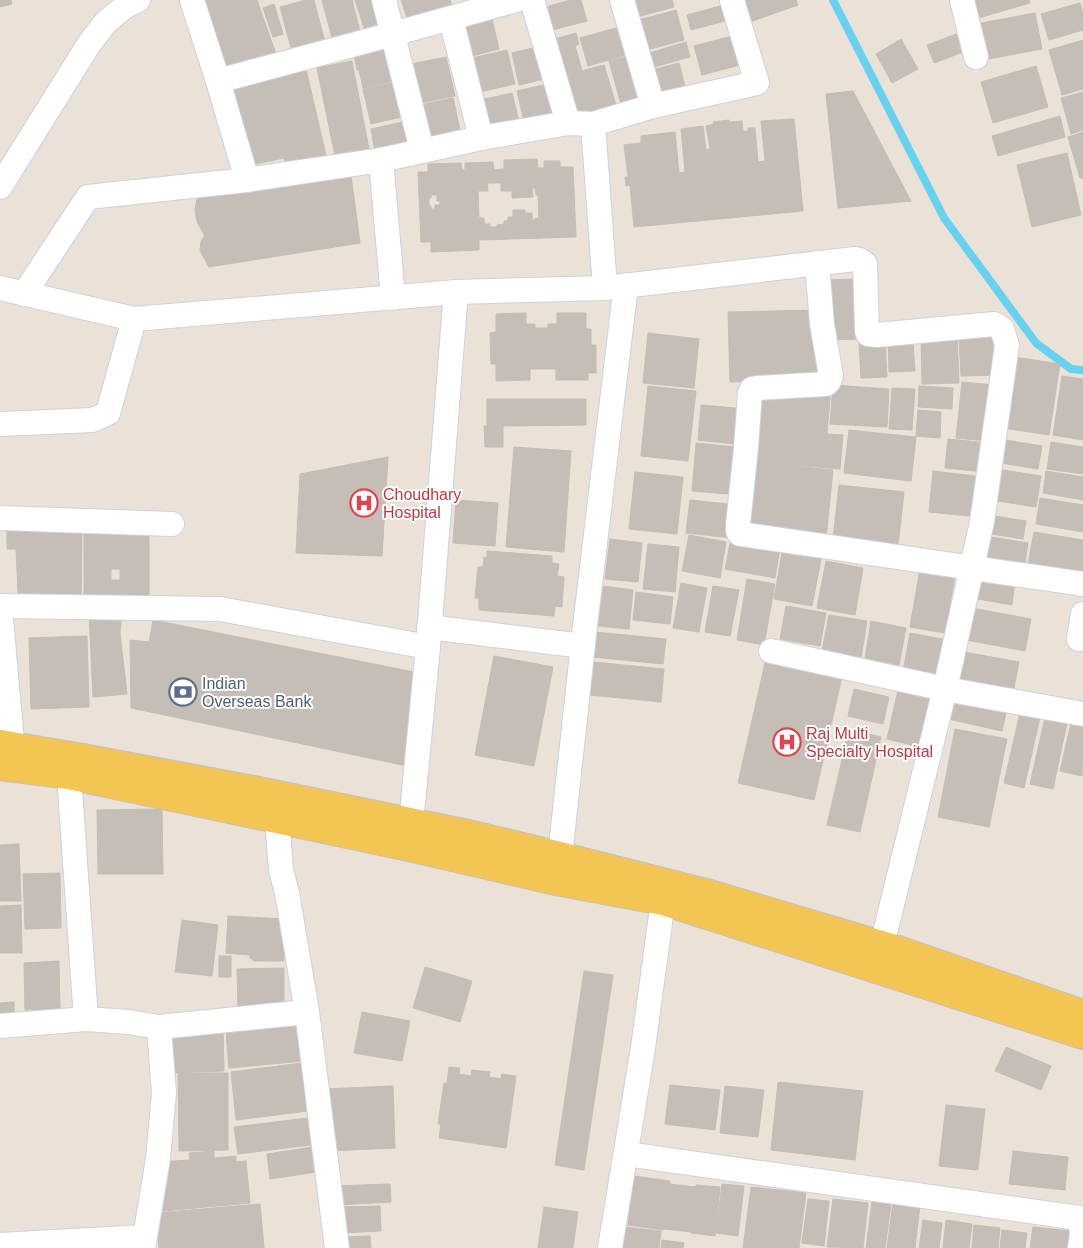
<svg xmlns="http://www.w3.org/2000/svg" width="1083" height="1248" viewBox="0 0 1083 1248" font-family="Arial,sans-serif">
<rect width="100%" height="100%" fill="#eae1d7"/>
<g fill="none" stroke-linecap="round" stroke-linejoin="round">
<polyline stroke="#67d2ef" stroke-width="8" points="833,0 944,218 1036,343 1071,369 1083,370"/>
</g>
<g fill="#c5beb7" stroke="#c5bdb1" fill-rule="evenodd">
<polygon points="0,0 11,0 12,4 0,7"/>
<polygon points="199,0 257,0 276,54 225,72"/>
<polygon points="306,0 314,0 326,46 293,55 280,7"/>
<polygon points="322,0 352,0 360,31 332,38"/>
<polygon points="355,0 375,0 381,23 364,28"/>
<polygon points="401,0 450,0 454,12 410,26"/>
<polygon points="570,0 581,0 587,21 552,30 546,7"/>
<polygon points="628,0 672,0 674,7 633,18"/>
<polygon points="735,0 796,0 798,5 744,24"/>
<polygon points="969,0 1029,0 1030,3 975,19"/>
<polygon points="1080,3 1083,14 1083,30 1049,40 1041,14"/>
<polygon points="274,4 283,34 273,37 263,8"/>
<polygon points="728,4 732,19 691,30 687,15"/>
<polygon points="676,10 684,40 643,51 635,21"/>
<polygon points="1035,13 1042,49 983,60 976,24"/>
<polygon points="492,19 499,49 468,57 460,26"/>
<polygon points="627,25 634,53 588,66 580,38"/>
<polygon points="576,33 579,44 575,46 582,70 561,75 551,40"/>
<polygon points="956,34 963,52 934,63 927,45"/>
<polygon points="732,36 740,65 702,75 694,46"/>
<polygon points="901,39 918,69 892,83 876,54"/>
<polygon points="1083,40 1083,89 1062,95 1049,50"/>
<polygon points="686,42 690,57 650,68 646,54"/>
<polygon points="541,46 549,78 519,85 512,53"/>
<polygon points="390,47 397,80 363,88 359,70 357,70 354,55"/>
<polygon points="507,50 515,84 480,92 472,58"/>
<polygon points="630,56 643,102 622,108 609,61"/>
<polygon points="446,57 455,96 415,104 407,65"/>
<polygon points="352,61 369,149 335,156 317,68"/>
<polygon points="679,63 687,94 660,101 652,70"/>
<polygon points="604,65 616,105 572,116 561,76"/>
<polygon points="1036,66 1048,107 993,123 981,82"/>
<polygon points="306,69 327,160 287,169 284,158 250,165 231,86"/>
<polygon points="399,81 406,116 371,124 363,89"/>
<polygon points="552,83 560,117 525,126 517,91"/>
<polygon points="853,91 911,201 838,208 826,94"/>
<polygon points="1083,92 1083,130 1071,134 1061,98"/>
<polygon points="512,93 520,126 484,128 476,101"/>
<polygon points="453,98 461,134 424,143 415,106"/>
<polygon points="1060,116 1065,137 998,156 992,136"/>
<polygon points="794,119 803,211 634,227 630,185 626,186 625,177 628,177 624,145 641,143 641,136 675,132 679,173 685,172 681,129 703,126 706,150 710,149 706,126 714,124 713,122 729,120 729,122 742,121 743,131 748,131 748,128 755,128 758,162 765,161 761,121"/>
<polygon points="407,121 412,144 375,152 371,129"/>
<polygon points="1083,132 1083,178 1080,178 1068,137"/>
<polygon points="1067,153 1081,215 1032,227 1017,165"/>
<path d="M537,159L538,168H544V161H560V167H573L576,237L479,240V250L431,252V242H421L418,172H428V164L461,163L462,170H465V163L493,162L494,170L504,169V160ZM487,183H501V191H512V198L533,197L532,188H535L536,195H538L539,218L534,219V221H532V213H525V210H513V217H508V221H504V224L497,225V227H490V224H484V218H479L478,191H488ZM431,195H437V201H440V205H435V209H431V206H429V198H431Z"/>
<polygon points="351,176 360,243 209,267 204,258 200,250 201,241 205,236 198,224 196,217 195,210 197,199"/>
<polygon points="861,279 863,339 826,340 824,280"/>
<polygon points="819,310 821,379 730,382 728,312"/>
<polygon points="526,313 526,324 535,324 535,328 548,328 548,324 557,324 557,313 586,313 586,329 591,329 591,345 596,345 596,373 588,373 588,380 556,380 556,369 530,369 530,380 496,381 496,364 491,364 490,333 496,332 496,314"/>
<polygon points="648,333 699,339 694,388 643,383"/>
<polygon points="957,335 959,383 922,384 921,336"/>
<polygon points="998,335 1000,375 961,376 959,337"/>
<polygon points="913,342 915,371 889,372 888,343"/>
<polygon points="859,343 885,343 887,377 861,378"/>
<polygon points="1014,357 1060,364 1049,435 1003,428"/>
<polygon points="1062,376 1083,379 1083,440 1053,435"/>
<polygon points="962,382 994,385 988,441 956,438"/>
<polygon points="833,385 889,389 887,427 830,424"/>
<polygon points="648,386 696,391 688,461 641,456"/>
<polygon points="919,386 953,388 952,409 918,407"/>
<polygon points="892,388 915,389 912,430 889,429"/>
<polygon points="756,390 830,397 827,434 843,435 840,469 749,461"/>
<polygon points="487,399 586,399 586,425 503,426 503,447 485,447 484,426 487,426"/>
<polygon points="701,405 747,409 744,445 698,440"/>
<polygon points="918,410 941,412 940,438 916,436"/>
<polygon points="849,430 916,437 911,481 844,473"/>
<polygon points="948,439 989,443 986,472 945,468"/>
<polygon points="999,439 1042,446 1038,469 995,462"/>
<polygon points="1051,442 1083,447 1083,474 1047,469"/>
<polygon points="696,443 744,448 740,495 692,491"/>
<polygon points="514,447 571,451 564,552 506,547"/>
<polygon points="388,457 382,556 296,553 300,474"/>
<polygon points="749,461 833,470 826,539 741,530"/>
<polygon points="996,469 1041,476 1036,507 991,500"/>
<polygon points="933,471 983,477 979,517 929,512"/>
<polygon points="1046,471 1083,477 1083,500 1043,493"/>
<polygon points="635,472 683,477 677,534 629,529"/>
<polygon points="839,485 904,492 898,546 833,539"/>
<polygon points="1040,498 1083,505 1083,532 1036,524"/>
<polygon points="456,500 498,503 495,546 453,543"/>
<polygon points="690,500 737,505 733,538 686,533"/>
<polygon points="988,515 1026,521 1023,539 985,533"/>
<polygon points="82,525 81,603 24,603 18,592 16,549 7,549 7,530"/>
<polygon points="1034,532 1083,540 1083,575 1027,570"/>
<path d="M84,534H149V604H84ZM111,569H120V580H111Z"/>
<polygon points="689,535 726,542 720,578 682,571"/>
<polygon points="984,536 1028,543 1025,563 981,556"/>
<polygon points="610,539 642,543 638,582 605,579"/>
<polygon points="731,539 780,548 775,578 725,569"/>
<polygon points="648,544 679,547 675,592 643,589"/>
<polygon points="783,547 822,554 812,606 774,599"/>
<polygon points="487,551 552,556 552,563 559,564 557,576 564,577 562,607 555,606 554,616 479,610 479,598 475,598 478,567 483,567 484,557 487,558"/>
<polygon points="826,561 863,568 855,615 817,608"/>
<polygon points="920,569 955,576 945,633 910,627"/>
<polygon points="982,575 1015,580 1012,605 978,599"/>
<polygon points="747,579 775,584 764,645 737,640"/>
<polygon points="681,583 707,588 699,632 673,628"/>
<polygon points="602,586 633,590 629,629 598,626"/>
<polygon points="713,586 739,590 730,636 705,632"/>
<polygon points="636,592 673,597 670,624 633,620"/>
<polygon points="786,606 826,613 820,646 780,639"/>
<polygon points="972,608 1031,619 1025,651 966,640"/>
<polygon points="89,611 122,611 120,633 127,694 93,697"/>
<polygon points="829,615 867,621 861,658 822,651"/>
<polygon points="153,620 414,672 407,766 131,708 130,640 149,642"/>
<polygon points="871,621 906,628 899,665 865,659"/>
<polygon points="595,632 666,639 663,664 592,657"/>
<polygon points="910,633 947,640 940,678 903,672"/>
<polygon points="87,636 89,707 31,709 29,638"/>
<polygon points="964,652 1019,662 1012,698 957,688"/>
<polygon points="767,654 843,672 814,800 738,783"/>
<polygon points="494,656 553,667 534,766 475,755"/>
<polygon points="593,662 664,669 661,702 590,695"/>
<polygon points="900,681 933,688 920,747 887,739"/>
<polygon points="854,689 889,697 883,724 848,716"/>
<polygon points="949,695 1007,708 1002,731 944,718"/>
<polygon points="1021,708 1041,713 1024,788 1004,783"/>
<polygon points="1046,713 1068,718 1053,789 1030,784"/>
<polygon points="1072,719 1083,721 1082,776 1060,771"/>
<polygon points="849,729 881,737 860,832 827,825"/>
<polygon points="955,729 1007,739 989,827 938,817"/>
<polygon points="162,809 163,874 98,874 97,810"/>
<polygon points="19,844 21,901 0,901 0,845"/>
<polygon points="60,873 61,928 25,929 23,874"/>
<polygon points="21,905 22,953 0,953 0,906"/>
<polygon points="228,916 284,919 284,961 254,961 250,958 250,955 226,953"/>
<polygon points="182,920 218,925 212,976 175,972"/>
<rect x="219" y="956" width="12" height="21"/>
<polygon points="59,961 60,1009 25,1010 24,963"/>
<polygon points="425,967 472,981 460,1022 413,1008"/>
<polygon points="284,968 284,1009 238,1010 237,969"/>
<polygon points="584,971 613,975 584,1170 555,1165"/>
<polygon points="14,1002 14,1019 0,1020 0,1003"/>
<polygon points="362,1012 410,1021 402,1061 354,1053"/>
<polygon points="299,1025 303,1061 229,1068 226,1031"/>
<polygon points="223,1028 224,1071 166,1073 165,1030"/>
<polygon points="1006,1047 1051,1066 1041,1090 995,1071"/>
<polygon points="302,1063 308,1111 236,1120 231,1072"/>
<polygon points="449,1067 460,1068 459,1074 471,1076 472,1070 490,1072 489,1077 501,1079 502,1074 516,1076 506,1148 439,1138 441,1124 438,1124 444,1083 447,1083"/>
<polygon points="178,1073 228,1073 228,1150 179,1151"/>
<polygon points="778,1082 863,1091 855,1160 771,1150"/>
<polygon points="670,1085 720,1090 715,1130 665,1124"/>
<polygon points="393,1086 395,1148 328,1151 325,1089"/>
<polygon points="725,1086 764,1090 758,1137 720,1133"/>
<polygon points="946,1105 985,1109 978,1170 939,1166"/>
<polygon points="316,1117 319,1144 238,1154 234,1127"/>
<polygon points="319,1146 323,1171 270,1179 267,1154"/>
<polygon points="214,1151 214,1158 236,1156 236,1162 246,1161 250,1203 163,1211 159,1162 190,1160 189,1153"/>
<polygon points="1013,1151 1068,1157 1065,1190 1009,1184"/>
<polygon points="634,1176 670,1181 664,1230 628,1225"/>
<polygon points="390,1184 391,1202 336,1205 335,1186"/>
<polygon points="670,1184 696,1187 691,1232 665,1229"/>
<polygon points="722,1184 744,1186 738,1236 716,1233"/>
<polygon points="696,1185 720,1187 715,1236 691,1233"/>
<polygon points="751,1187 806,1193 799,1248 743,1248"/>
<polygon points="808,1199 829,1201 824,1246 802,1243"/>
<polygon points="833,1199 868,1203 863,1248 827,1247"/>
<polygon points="872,1202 891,1204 885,1248 866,1248"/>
<polygon points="893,1202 920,1205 915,1248 887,1248"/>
<polygon points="260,1204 264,1248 159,1248 156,1213"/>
<polygon points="380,1206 381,1231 339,1233 338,1207"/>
<polygon points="544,1207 578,1212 573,1248 538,1248"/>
<polygon points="923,1220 942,1223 939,1248 919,1248"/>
<polygon points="946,1220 972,1224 969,1248 943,1248"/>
<polygon points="974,1225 1000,1228 998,1248 972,1248"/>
<polygon points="625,1227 661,1231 659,1248 623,1248"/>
<polygon points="1033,1227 1071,1231 1069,1248 1030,1248"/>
<polygon points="1002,1230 1027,1233 1025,1248 1000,1248"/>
<polygon points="370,1236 371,1248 341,1248 341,1237"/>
<polygon points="662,1240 684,1243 683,1248 661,1248"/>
</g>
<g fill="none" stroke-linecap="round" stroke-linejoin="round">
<g stroke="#ccd1e0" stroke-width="26">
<g id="minor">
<polyline points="192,0 218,81 247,180"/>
<polyline points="384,0 422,150"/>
<polyline points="532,0 568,123"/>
<polyline points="622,0 653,106"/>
<polyline points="962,0 976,57"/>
<polyline points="451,19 481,138"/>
<polyline points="218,81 393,34 516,0"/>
<polyline points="593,124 605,288"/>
<polyline points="381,160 393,298"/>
<polyline points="0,187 89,44 106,22 127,5 138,0"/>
<polyline points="817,263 822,324 831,376 829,381 826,384 757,388 752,389 750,393 746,448 738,525 738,531 740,534 1083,584"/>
<polyline points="0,288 134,319 456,292 605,288 855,259 860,260 865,264 867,331 868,334 877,335 994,324 1002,329 1007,345 982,522 945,689 882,945"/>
<polyline points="24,294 88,197 247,180 381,160 481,138 568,123 593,124 653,106 757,83 732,0"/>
<polyline points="0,424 93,420 108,413 134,319"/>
<polyline points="0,518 172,524"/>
<polyline points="0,606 220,609 428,647"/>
<polyline points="0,609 14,764"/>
<polyline points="429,627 583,646"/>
<polyline points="1079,639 1083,614"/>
<polyline points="771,651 945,689 1083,714"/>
<polyline points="277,819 281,870 287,893 307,1012 337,1248"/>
<polyline points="411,823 428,647 456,292"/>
<polyline points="560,856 585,626 626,285"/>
<polyline points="86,1019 128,1022 159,1027 307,1012"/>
<polyline points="0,1026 86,1019 69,775"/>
<path d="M626,1154L1079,1218C1083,1229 1082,1236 1080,1248"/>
<polyline points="145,1237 158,1159 164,1093 159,1027"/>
<polyline points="0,1245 145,1237 143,1248"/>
<polyline points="610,1248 643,1048 663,901 671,886"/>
</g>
</g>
<g stroke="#c2c2c2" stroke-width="30">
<g id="primary">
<polyline points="0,744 83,758 259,791 473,835 560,856 706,893 898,950 1083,1014"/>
<polyline points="0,766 69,775 414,848 551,880 663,901 1083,1035"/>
</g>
</g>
<use href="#minor" stroke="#fff" stroke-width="24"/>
<use href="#primary" stroke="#f2c554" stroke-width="28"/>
</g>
<defs>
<g id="hospital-ring" transform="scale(1.4375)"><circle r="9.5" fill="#fff" stroke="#e0444e" stroke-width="1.5"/><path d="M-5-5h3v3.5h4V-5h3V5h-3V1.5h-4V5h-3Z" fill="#e0444e"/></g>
<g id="bank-ring" transform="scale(1.4375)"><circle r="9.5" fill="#fff" stroke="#5c6f8a" stroke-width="1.5"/><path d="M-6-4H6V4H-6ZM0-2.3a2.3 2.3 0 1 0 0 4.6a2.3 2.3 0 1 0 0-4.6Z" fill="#5c6f8a"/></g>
</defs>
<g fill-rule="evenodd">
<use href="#hospital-ring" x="364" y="503"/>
<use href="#bank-ring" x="183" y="692"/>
<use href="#hospital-ring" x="787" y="742"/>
</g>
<g text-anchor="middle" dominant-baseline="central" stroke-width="4" stroke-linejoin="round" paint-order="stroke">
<g font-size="16" fill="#be3a42" stroke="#fff" text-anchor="start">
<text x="383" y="494">Choudhary<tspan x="383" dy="18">Hospital</tspan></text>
<text x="806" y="733">Raj Multi<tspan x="806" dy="18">Specialty Hospital</tspan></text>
</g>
<g font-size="16" fill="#4e5e75" stroke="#fff" text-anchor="start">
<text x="202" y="683">Indian<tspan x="202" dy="18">Overseas Bank</tspan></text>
</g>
</g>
</svg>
